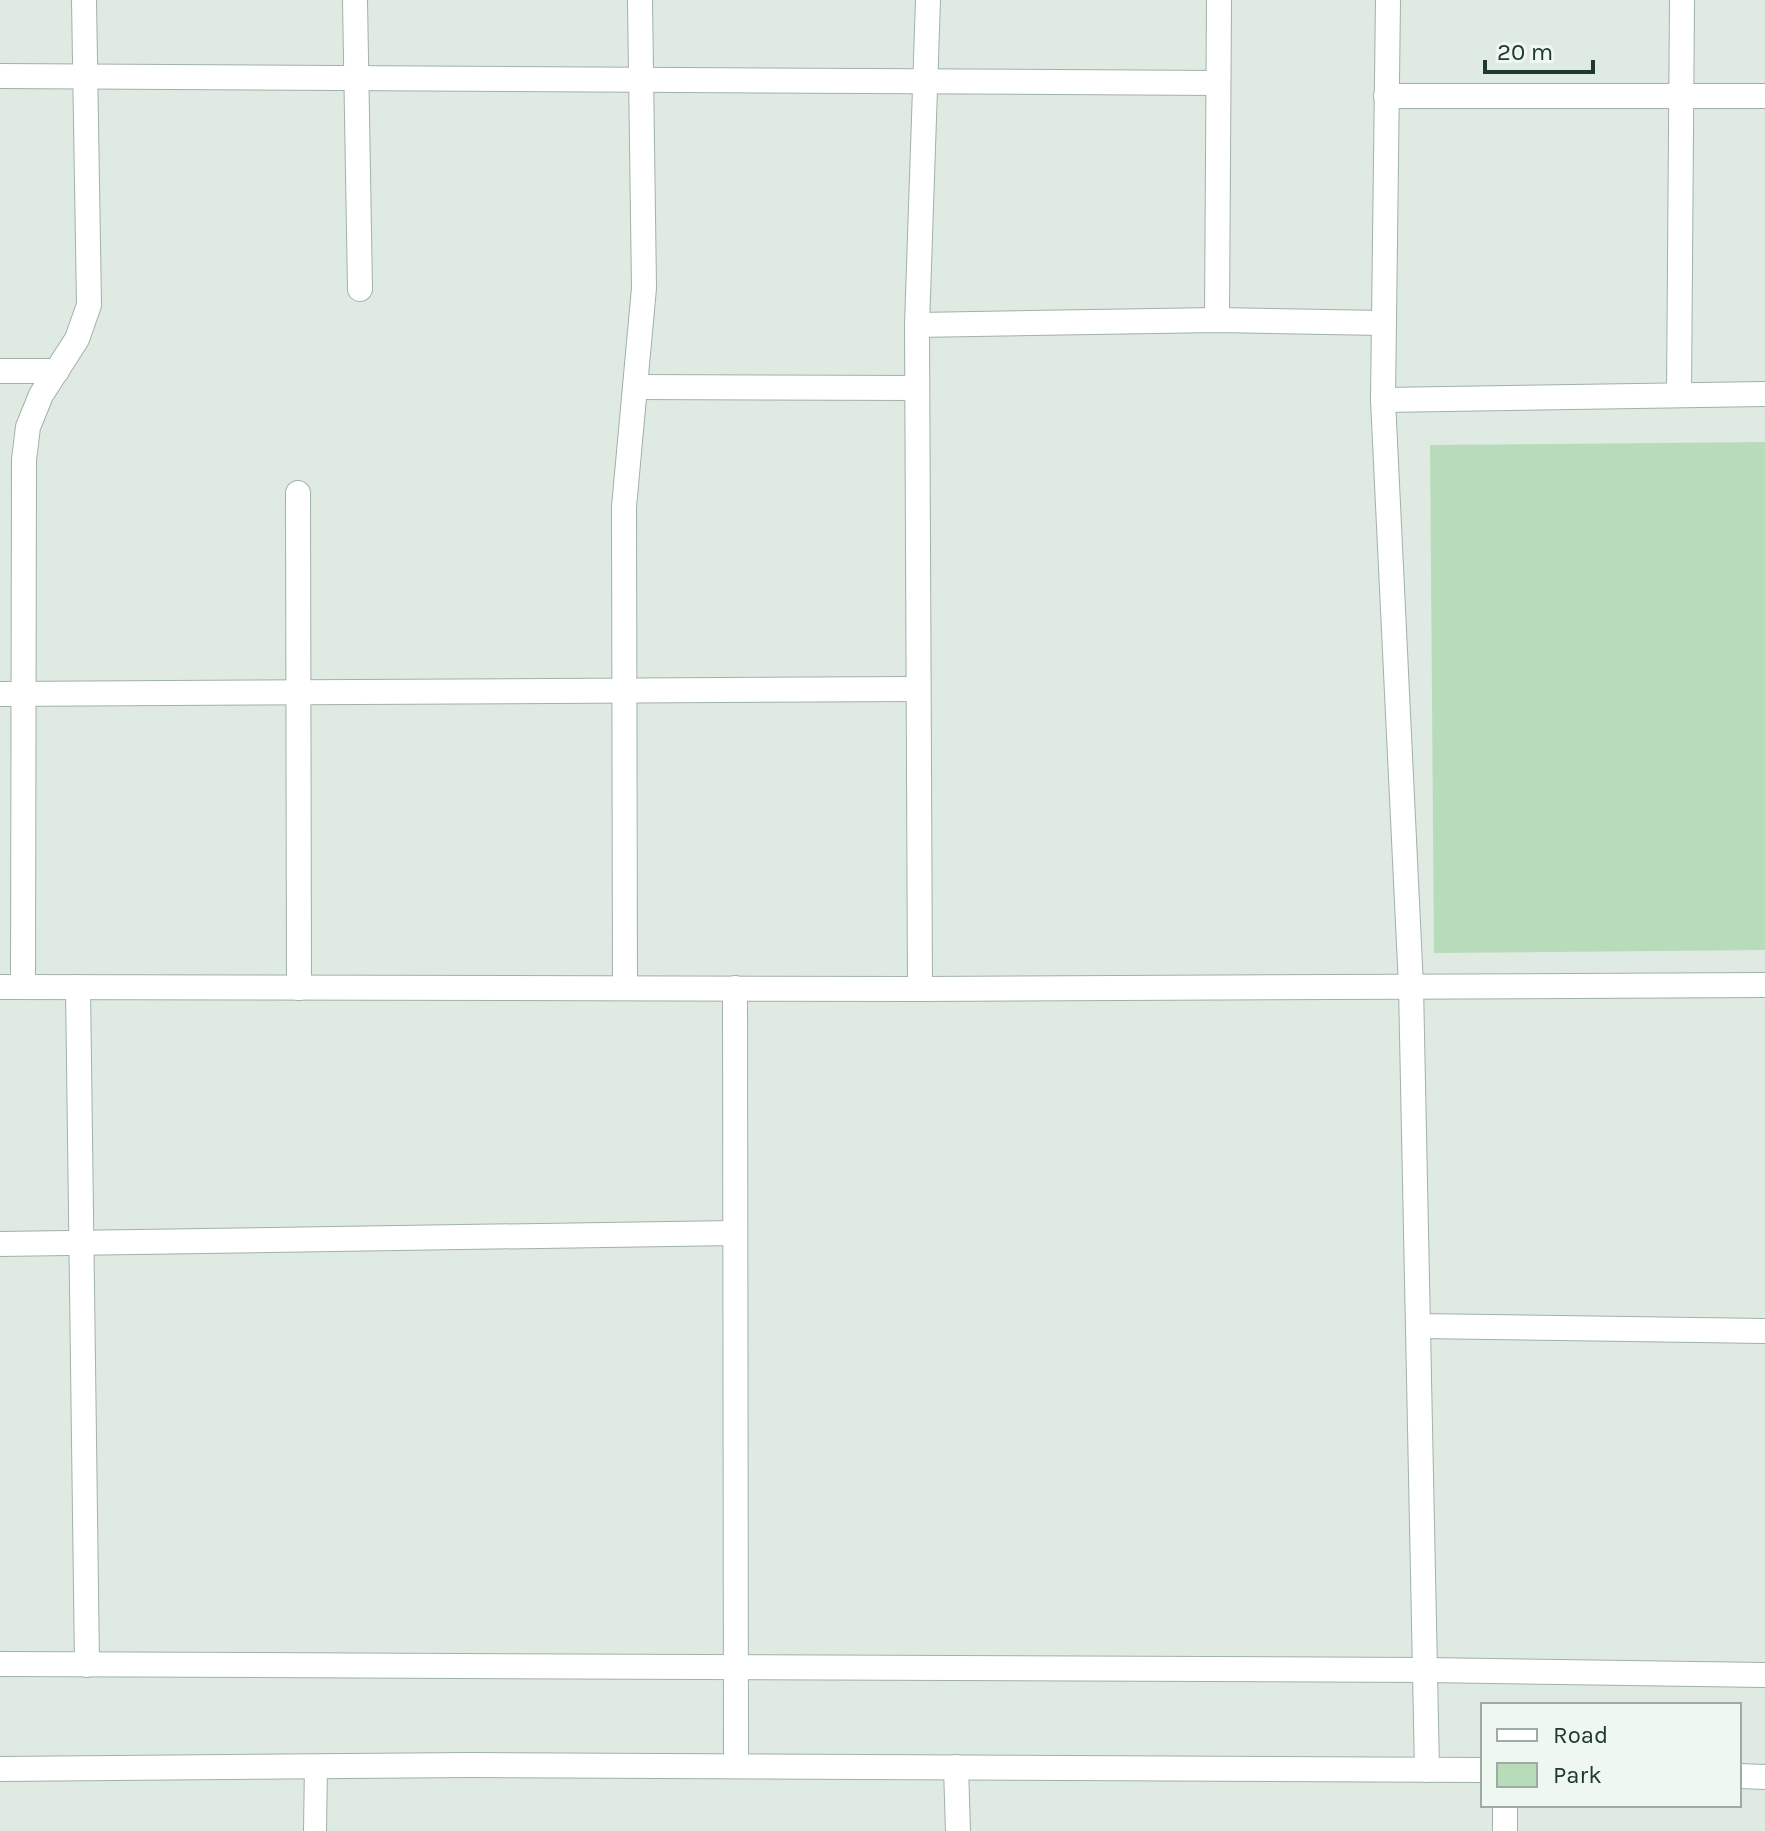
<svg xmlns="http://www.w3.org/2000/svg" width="1765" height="1831" viewBox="0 0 1765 1831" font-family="Karla,sans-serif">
<rect width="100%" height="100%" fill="#dfeae3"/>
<polygon fill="#b8dbba" points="1765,442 1765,950 1434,953 1430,445"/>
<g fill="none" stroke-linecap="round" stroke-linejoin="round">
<g stroke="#a2b1a9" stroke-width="24">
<polyline id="service" points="315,1831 316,1766"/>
</g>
<g stroke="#a2b1a9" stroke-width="26">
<g id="minor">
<polyline points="355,0 360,289"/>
<polyline points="1388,0 1383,400 1411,986 1427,1770"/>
<polyline points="0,76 1218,83"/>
<polyline points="1386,96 1765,96"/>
<polyline points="1217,320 1219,0"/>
<polyline points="917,325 1217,320 1383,323"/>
<polyline points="0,371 57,371"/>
<polyline points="635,387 917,388"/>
<polyline points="1679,395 1682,0"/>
<polyline points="1383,400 1765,394"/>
<polyline points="298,493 299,988"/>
<polyline points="0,694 916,689"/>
<polyline points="0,987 920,989 1765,985"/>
<polyline points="23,987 24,460 28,427 41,395 77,339 89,305 84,0"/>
<polyline points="78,987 87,1665"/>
<polyline points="625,988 624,507 644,288 640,0"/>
<polyline points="735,988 736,1766"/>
<polyline points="920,989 917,325 928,0"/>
<polyline points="0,1244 735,1233"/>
<polyline points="1418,1326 1765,1331"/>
<polyline points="0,1664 1425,1670 1765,1675"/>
<polyline points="956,1767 958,1831"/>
<polyline points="1505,1831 1505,1805"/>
</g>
</g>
<g stroke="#a2b1a9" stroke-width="26">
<g id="tertiary">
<polyline points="0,1769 470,1765 1483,1770"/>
<polyline points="1739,1776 1765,1777"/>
</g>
</g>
<use href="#service" stroke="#fff" stroke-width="22"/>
<use href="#minor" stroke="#fff" stroke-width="24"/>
<use href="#tertiary" stroke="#fff" stroke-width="24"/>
</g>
<rect x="1481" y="1703" width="260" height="104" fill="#eff7f1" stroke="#9caba3" stroke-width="2"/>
<rect x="1497" y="1729" width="40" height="12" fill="#ffffff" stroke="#9caba3" stroke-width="2"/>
<text x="1553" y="1743" font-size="24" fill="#20392d">Road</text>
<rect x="1497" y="1763" width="40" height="24" fill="#b8dbba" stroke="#9caba3" stroke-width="2"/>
<text x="1553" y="1783" font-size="24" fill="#20392d">Park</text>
<path d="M1485 60v12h108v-12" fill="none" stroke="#20392d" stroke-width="4"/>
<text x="1497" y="60" font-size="24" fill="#20392d" stroke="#eff7f1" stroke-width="6" paint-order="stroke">20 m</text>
</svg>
